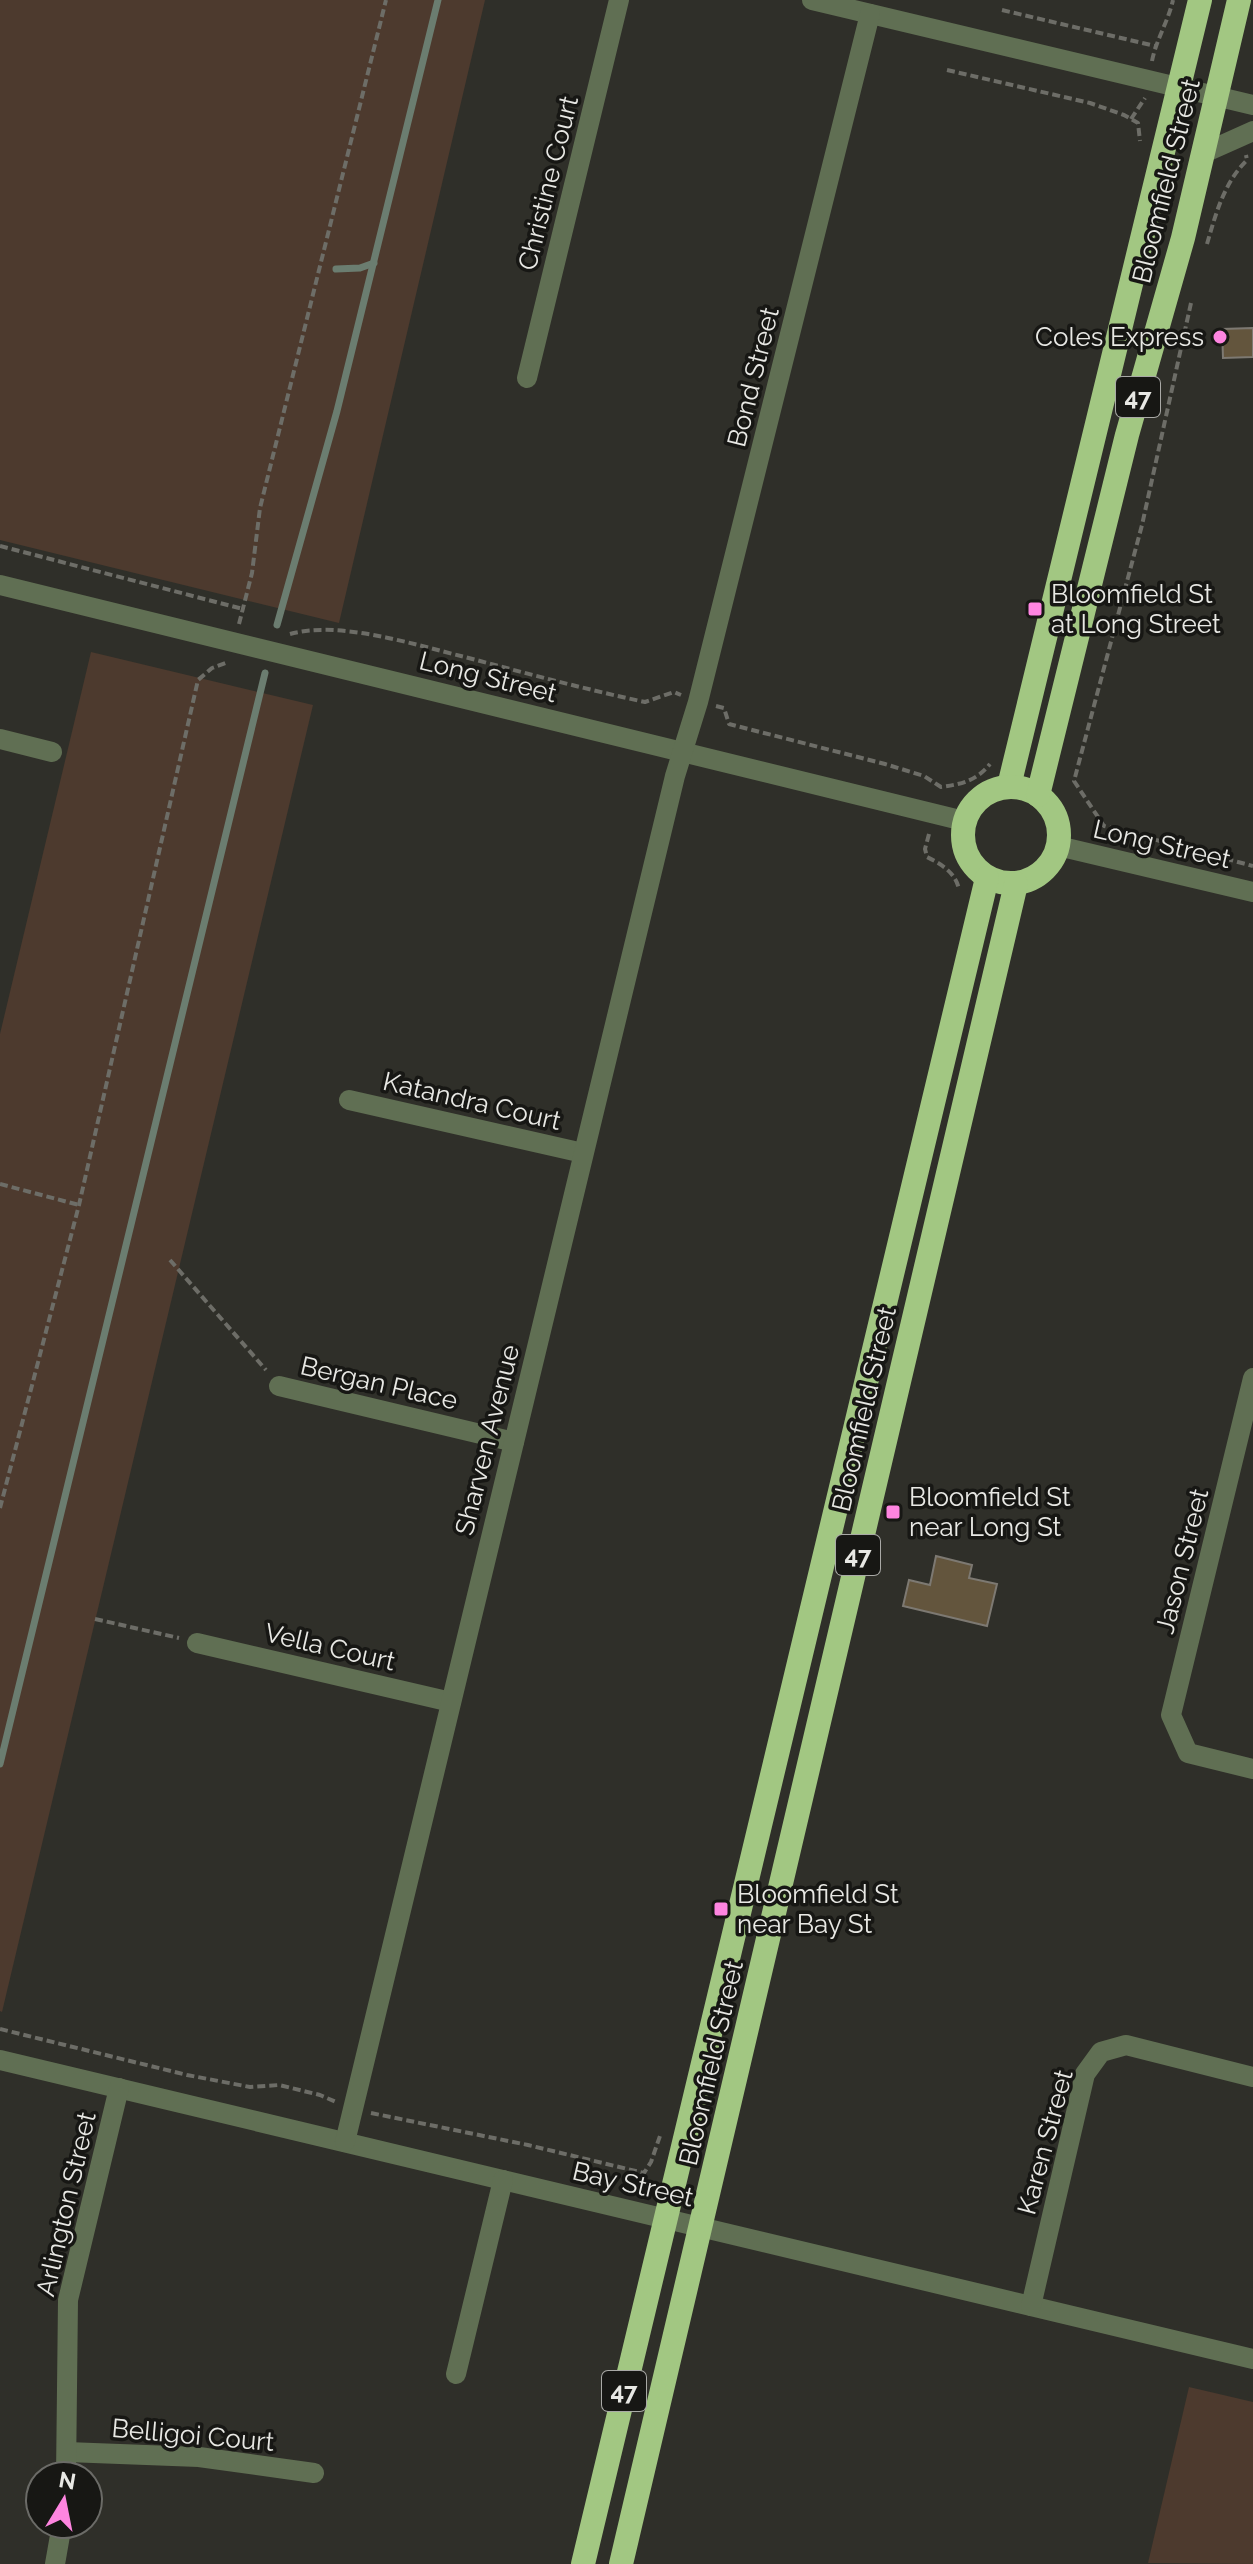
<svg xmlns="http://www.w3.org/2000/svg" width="1253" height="2564" viewBox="0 0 1253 2564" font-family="Raleway,sans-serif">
<rect width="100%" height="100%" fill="#2f2f29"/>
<g fill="#4d3a2e">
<polygon points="0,0 485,0 339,623 0,540"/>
<polygon points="91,652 313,705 2,2012 0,2011 0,1034"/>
<polygon points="1189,2387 1253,2402 1253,2564 1148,2563"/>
</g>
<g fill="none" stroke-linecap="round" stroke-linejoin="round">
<g stroke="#6b7d70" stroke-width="7">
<polyline points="336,269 360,268 374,263"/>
<polyline points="277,625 337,411 438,0"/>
<polyline points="0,1764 265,673"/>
</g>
</g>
<g fill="#63553d" stroke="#7d7972" stroke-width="2">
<polygon points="1253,328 1253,357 1223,358 1222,329"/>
<polygon points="936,1556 972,1565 969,1578 997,1584 987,1626 903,1606 909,1580 930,1585"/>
</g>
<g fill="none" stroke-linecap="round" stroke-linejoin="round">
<g stroke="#6d6d67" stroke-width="4" stroke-dasharray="8 4" stroke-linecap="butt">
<polyline points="1002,10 1155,46"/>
<path d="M1152,61C1156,40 1168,22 1173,0"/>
<polyline points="947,70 1090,103 1124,115 1138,123 1140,141"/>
<polyline points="1131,119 1145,98"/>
<path d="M1207,244C1216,213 1224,183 1247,160L1246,155"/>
<polyline points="1191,303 1142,525 1074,781 1104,826 1253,866"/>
<polyline points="0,546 243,609"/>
<polyline points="239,624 252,573 260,508 386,0"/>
<path d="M290,634C340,620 415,645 465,657C525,673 584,689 645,702L674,692L681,695"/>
<path d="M716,706L724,708L729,724L885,764L924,776L941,787C962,784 976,781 990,764"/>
<path d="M929,834L925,849L927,857C941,864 955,872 959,889"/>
<polyline points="0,1184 79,1205"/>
<polyline points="170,1260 266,1370"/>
<polyline points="0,1508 79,1205 198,680 212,668 228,662"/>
<polyline points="95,1619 179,1638"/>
<polyline points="0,2029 187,2075 250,2087 279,2085 320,2095 336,2102"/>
<polyline points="371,2113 528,2145 644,2173 651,2162 661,2133"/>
</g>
<g stroke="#606f53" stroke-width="20">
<polyline points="812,0 1253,105"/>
<polyline points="1204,153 1253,131"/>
<polyline points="527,378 619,0"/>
<polyline points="0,585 964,821"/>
<polyline points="0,739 52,752"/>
<polyline points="1058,846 1253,892"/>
<polyline points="349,1100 583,1153"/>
<polyline points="1253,1378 1171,1715 1188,1753 1253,1769"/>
<polyline points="279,1386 514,1442"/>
<polyline points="197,1643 451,1702"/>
<polyline points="0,2060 1253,2359"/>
<polyline points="345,2142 675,776 698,702 870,14"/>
<polyline points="1031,2306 1085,2074 1101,2052 1126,2045 1253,2077"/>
<polyline points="456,2374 503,2180"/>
<polyline points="67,2452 199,2457 314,2473"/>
<polyline points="66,2476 68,2300 119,2088"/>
<polyline points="55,2564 62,2524"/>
</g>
<g stroke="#a2c782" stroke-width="24">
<polyline points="1009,786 1200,0"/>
<circle cx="1011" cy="835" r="48"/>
<polyline points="1038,795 1127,435 1183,238 1239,0"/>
<polyline points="583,2564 987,878"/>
<polyline points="621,2564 1016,884"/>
</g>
</g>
<g fill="#fe85e0" stroke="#171714" stroke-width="3">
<circle cx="1220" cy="337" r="8"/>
<rect x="1027" y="601" width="16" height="16" rx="4"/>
<rect x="885" y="1504" width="16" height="16" rx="4"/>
<rect x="713" y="1901" width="16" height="16" rx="4"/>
</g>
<g text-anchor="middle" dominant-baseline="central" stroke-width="7" stroke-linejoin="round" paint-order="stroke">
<g fill="#171714" stroke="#a9a9a6" stroke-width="2">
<rect x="1116" y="377" width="44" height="40" rx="6"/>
<rect x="836" y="1535" width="44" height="40" rx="6"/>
<rect x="602" y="2371" width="44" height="40" rx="6"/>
</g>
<g font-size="24" font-weight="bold" fill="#e8e8e4">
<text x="1138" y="397">47</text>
<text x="858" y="1555">47</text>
<text x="624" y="2391">47</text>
</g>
<g font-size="26" fill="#e8e8e4" stroke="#171714">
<text transform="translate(1166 181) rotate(-76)">Bloomfield Street</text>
<text transform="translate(548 183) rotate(-76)">Christine Court</text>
<text transform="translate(753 377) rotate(-76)">Bond Street</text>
<text transform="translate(488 677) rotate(14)">Long Street</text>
<text transform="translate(1162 844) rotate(13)">Long Street</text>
<text transform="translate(472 1101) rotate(13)">Katandra Court</text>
<text transform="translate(379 1383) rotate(13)">Bergan Place</text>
<text transform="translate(864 1409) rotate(-77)">Bloomfield Street</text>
<text transform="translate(487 1440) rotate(-76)">Sharven Avenue</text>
<text transform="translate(1182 1561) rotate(-76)">Jason Street</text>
<text transform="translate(330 1647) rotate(13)">Vella Court</text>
<text transform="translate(711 2063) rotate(-77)">Bloomfield Street</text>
<text transform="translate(1045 2142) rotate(-75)">Karen Street</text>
<text transform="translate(633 2184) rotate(13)">Bay Street</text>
<text transform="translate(66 2204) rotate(-77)">Arlington Street</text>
<text transform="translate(193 2435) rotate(5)">Belligoi Court</text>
</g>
<g font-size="26" fill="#e8e8e4" stroke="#171714" text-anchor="start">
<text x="1204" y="337" text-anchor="end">Coles Express</text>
<text x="1051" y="594">Bloomfield St<tspan x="1051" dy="30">at Long Street</tspan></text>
<text x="909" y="1497">Bloomfield St<tspan x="909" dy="30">near Long St</tspan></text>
<text x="737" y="1894">Bloomfield St<tspan x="737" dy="30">near Bay St</tspan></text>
</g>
</g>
<g transform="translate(64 2500) rotate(10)"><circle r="38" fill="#171714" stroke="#6b6b67" stroke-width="2"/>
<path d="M0-6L14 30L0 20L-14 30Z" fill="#fe85e0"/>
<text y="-12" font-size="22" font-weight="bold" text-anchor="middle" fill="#e8e8e4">N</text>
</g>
</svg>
